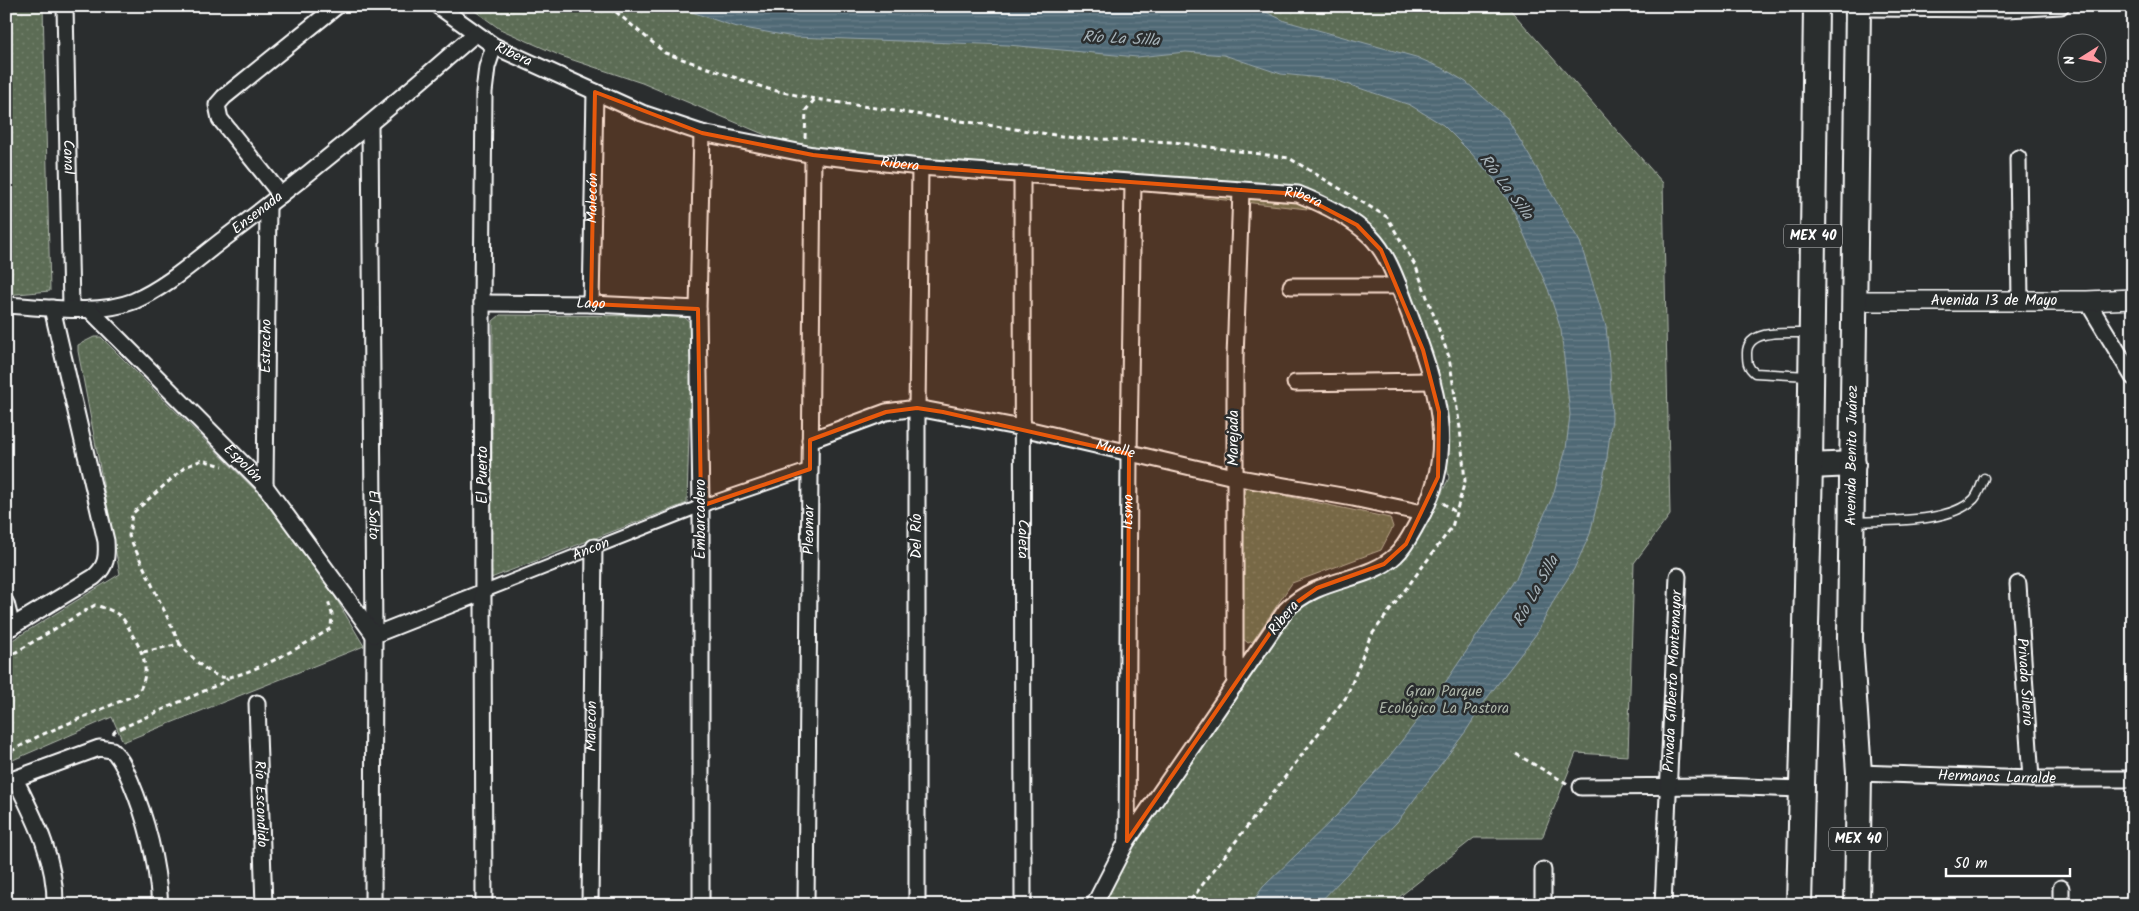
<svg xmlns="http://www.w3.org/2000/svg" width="2139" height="911" viewBox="0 0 2139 911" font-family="Kalam,sans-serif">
<defs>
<pattern id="park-dots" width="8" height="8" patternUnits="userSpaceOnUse" patternTransform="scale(1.25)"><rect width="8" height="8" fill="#5c6c55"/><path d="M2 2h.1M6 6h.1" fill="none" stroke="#74826e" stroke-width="1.8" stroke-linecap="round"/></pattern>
<pattern id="water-rules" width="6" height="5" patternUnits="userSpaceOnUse" patternTransform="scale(1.25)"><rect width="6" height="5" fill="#506975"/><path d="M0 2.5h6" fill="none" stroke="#6a808a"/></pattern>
</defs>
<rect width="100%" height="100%" fill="#2a2d2e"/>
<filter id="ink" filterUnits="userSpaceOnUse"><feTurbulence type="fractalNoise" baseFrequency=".02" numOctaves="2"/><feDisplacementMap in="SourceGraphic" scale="10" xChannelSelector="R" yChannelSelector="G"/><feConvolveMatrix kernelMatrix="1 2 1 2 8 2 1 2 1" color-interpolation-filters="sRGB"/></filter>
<g filter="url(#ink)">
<g fill="url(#park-dots)" stroke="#aeb6aa">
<polygon points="6,6 43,6 50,291 6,295"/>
<polygon points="468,6 1507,6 1663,183 1670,515 1634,563 1628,756 1576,753 1542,838 1474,838 1389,905 1094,905 1286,610 1384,564 1431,496 1438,500 1449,478 1432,381 1381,251 1335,212 813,155 642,83 561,56 500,29"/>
<polygon points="500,315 683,316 692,324 687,503 491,578 493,321"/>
<polygon points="94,337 101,337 296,531 364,646 123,742 112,717 6,763 6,644 120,574 78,351 78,345"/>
<polygon points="1248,488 1390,518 1393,527 1381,550 1292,583 1253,641 1248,643 1241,637 1240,495"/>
</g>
<polygon fill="url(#water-rules)" stroke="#96a5ac" points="674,6 1253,6 1285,21 1416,57 1444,69 1466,82 1507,118 1580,242 1606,326 1610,370 1612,418 1606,465 1590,534 1574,569 1555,598 1537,633 1487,698 1466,731 1398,821 1317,905 1250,905 1263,887 1336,816 1384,763 1432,702 1516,578 1553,495 1566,449 1570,414 1561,330 1548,289 1511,205 1494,179 1471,153 1443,125 1410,105 1332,79 1281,74 1224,55 1186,52 1137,57 1008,45 794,37 733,26"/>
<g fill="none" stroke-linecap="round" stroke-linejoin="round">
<g stroke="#fff" stroke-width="11">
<g id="service">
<path d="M1808,376L1755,373C1747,367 1747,362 1747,353C1747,327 1792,334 1810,333"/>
<path d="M1854,522C1887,520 1949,524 1974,499C1979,493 1981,485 1984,478"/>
</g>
</g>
<g stroke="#fff" stroke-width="15">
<g id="pedestrian">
<path id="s1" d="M483,592L701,506L810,469"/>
</g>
</g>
<g stroke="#fff" stroke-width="19">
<g id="minor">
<path id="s2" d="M65,6L71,308"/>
<path id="s3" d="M438,6L494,46L642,113L702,133L813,155L920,167L1298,194C1323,204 1350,217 1370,236C1390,256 1399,288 1409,313C1435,384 1460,450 1419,520C1412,532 1406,546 1396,555C1367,583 1319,576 1286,610L1127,841L1094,905"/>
<polyline points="1858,8 2007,9 2061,6"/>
<path id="s4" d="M370,125L374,635L373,905"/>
<polyline points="2018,158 2020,301"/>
<path id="s5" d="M1022,174L1023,905"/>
<polyline points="281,195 220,119 217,105 224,97 337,6"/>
<polyline points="1291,286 1399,286"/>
<polyline points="2087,301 2133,377"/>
<path id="s6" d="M482,303L591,304L698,309"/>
<path id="s7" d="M591,304L595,92"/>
<path id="s8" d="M6,305C47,307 95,316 134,301C167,287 197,259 225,238C311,173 394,105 475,34"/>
<path id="s9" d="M89,309L265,486L374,635L483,592"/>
<polyline points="1295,383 1432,381"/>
<path id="s10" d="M810,440L886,412L917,408L1022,428L1234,477L1353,498L1423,513"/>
<path id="s11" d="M265,486L268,206"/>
<path id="s12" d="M2018,584L2031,779"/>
<polyline points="6,603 12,627"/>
<path d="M6,630L94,577C107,566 107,556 106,541L52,308"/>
<polyline points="1235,685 1235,358 1241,191"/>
<path id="s13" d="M257,703L264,905"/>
<path id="s14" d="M1859,773L2031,779H2133"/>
<path d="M15,779C35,819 56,859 55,905"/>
<path d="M6,782L99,748L112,750C121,758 125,769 130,780C147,820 157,861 160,905"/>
<polyline points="1581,787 1719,786 1802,789"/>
<path id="s15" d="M1127,841L1129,454L1133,182"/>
<polyline points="2061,888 2061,905"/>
<polyline points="484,905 482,303 484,92 487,67 494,46"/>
<path id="s16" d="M590,905L594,547"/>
<polyline points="701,905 701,506 698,309 702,133"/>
<path id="s17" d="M806,905L813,155"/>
<polyline points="917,905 917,408 920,167"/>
<polyline points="1543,905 1543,870"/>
<path id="s18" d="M1663,905L1678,576"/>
</g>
</g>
<g stroke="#fff" stroke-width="22">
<g id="tertiary">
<path id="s19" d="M1855,301H2087L2133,299"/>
</g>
</g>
<g stroke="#fff" stroke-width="28">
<g id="primary">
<polyline points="1810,466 1853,464"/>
<polyline points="1799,905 1810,466 1816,6"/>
<path id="s20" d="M1857,905L1859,773L1850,639L1858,6"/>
</g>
</g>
<g stroke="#fff" stroke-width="3" stroke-dasharray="5 4" stroke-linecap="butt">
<polyline points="609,6 665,53 768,89 815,99 1075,138 1174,142 1289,158 1387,217 1416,267 1449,357 1460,428 1465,481 1452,527 1370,637 1347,696 1187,905"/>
<polyline points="805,138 806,110 815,99"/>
<polyline points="1443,503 1457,513"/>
<polyline points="180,644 129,536 132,514 185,467 202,460 223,466"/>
<path d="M143,652L180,644C191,656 205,673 222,677C241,681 314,640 331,628L332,614L328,600"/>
<path d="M6,658L95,605C104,608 113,610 120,616C126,621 129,629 133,636C145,656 151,674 137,694L39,736L6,754"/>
<polyline points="113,734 115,731 224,682 228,678"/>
<polyline points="1516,754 1568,784"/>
</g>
<use href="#service" stroke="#2a2d2e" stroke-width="8"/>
<use href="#pedestrian" stroke="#2a2d2e" stroke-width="11"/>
<use href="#minor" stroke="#2a2d2e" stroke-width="15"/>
<use href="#tertiary" stroke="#2a2d2e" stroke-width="19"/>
<use href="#primary" stroke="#2a2d2e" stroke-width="24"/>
</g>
</g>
<path fill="#e8590c" fill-opacity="0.2" stroke="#e8590c" stroke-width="4" stroke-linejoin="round" d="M595,92L702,133L813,155L920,167L1298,194L1357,225L1381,250L1423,350L1439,412L1438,477L1406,544L1384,564L1317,588L1286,610L1127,841L1129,454L943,412L917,408L886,412L810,440V469L701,506L698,309L591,304Z"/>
<g text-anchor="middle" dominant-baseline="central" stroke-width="5" stroke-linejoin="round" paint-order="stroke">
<g fill="#2a2d2e" stroke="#bfc0c0" stroke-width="1">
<rect x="1784" y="224.5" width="58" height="23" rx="4"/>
<rect x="1829" y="827.5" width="58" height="23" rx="4"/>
</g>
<g font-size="14" font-weight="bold" fill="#fff">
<text x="1813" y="236">MEX 40</text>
<text x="1858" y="839">MEX 40</text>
</g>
<g font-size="15" fill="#fff" stroke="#2a2d2e">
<text stroke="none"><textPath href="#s3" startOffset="90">Ribera</textPath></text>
<text stroke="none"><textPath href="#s2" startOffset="151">Canal</textPath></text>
<text stroke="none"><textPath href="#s3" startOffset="495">Ribera</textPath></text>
<text stroke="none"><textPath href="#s7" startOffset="106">Malecón</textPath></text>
<text stroke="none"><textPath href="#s3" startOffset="900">Ribera</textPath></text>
<text stroke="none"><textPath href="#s8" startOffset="281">Ensenada</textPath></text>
<text stroke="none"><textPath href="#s19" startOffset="139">Avenida 13 de Mayo</textPath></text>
<text stroke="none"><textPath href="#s6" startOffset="109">Lago</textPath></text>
<text stroke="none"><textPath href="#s11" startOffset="140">Estrecho</textPath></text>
<text transform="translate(1234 438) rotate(-90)">Marejada</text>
<text stroke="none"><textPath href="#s10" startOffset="315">Muelle</textPath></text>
<text stroke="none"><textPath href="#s20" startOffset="450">Avenida Benito Juárez</textPath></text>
<text stroke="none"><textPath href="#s9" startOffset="218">Espolón</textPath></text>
<text transform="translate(483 475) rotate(-90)">El Puerto</text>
<text stroke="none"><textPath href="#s15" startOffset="329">Itsmo</textPath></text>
<text stroke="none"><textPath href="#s4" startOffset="390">El Salto</textPath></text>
<text transform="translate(701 519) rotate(-90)">Embarcadero</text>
<text stroke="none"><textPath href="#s17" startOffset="375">Pleamar</textPath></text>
<text transform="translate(917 536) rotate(-90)">Del Río</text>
<text stroke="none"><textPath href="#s5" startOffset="365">Caleta</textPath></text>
<text stroke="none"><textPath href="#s1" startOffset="116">Ancon</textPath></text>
<text transform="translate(1284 618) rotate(-51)">Ribera</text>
<text stroke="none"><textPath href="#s18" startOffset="224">Privada Gilberto Montemayor</textPath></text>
<text stroke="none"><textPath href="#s12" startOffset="98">Privada Silerio</textPath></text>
<text stroke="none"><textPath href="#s16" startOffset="179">Malecón</textPath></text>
<text stroke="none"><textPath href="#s14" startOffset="138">Hermanos Larralde</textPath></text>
<text stroke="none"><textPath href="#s13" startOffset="101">Río Escondido</textPath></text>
</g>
<g font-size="15" fill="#aeb6aa" stroke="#2a2d2e">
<text x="1444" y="692">Gran Parque<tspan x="1444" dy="17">Ecológico La Pastora</tspan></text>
</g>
<g font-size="16" font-style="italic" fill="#a8b4ba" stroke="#2a2d2e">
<text transform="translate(1121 39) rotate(3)">Río La Silla</text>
<text transform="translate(1506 187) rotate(53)">Río La Silla</text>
<text transform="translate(1536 591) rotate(-61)">Río La Silla</text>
</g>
</g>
<rect width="2139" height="911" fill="none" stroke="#2a2d2e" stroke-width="25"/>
<rect x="12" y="12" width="2114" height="886" fill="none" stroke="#fff" stroke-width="2" filter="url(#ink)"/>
<g transform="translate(2082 58) rotate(259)"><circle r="24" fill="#2a2d2e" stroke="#7f8182"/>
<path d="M0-4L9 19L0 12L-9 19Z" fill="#ff9aa2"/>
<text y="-8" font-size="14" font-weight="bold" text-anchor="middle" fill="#ffffff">N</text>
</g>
<path d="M1946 868v8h124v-8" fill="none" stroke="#ffffff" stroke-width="2.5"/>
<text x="1954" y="868" font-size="15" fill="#ffffff" stroke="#2a2d2e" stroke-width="4" paint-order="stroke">50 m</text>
</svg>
